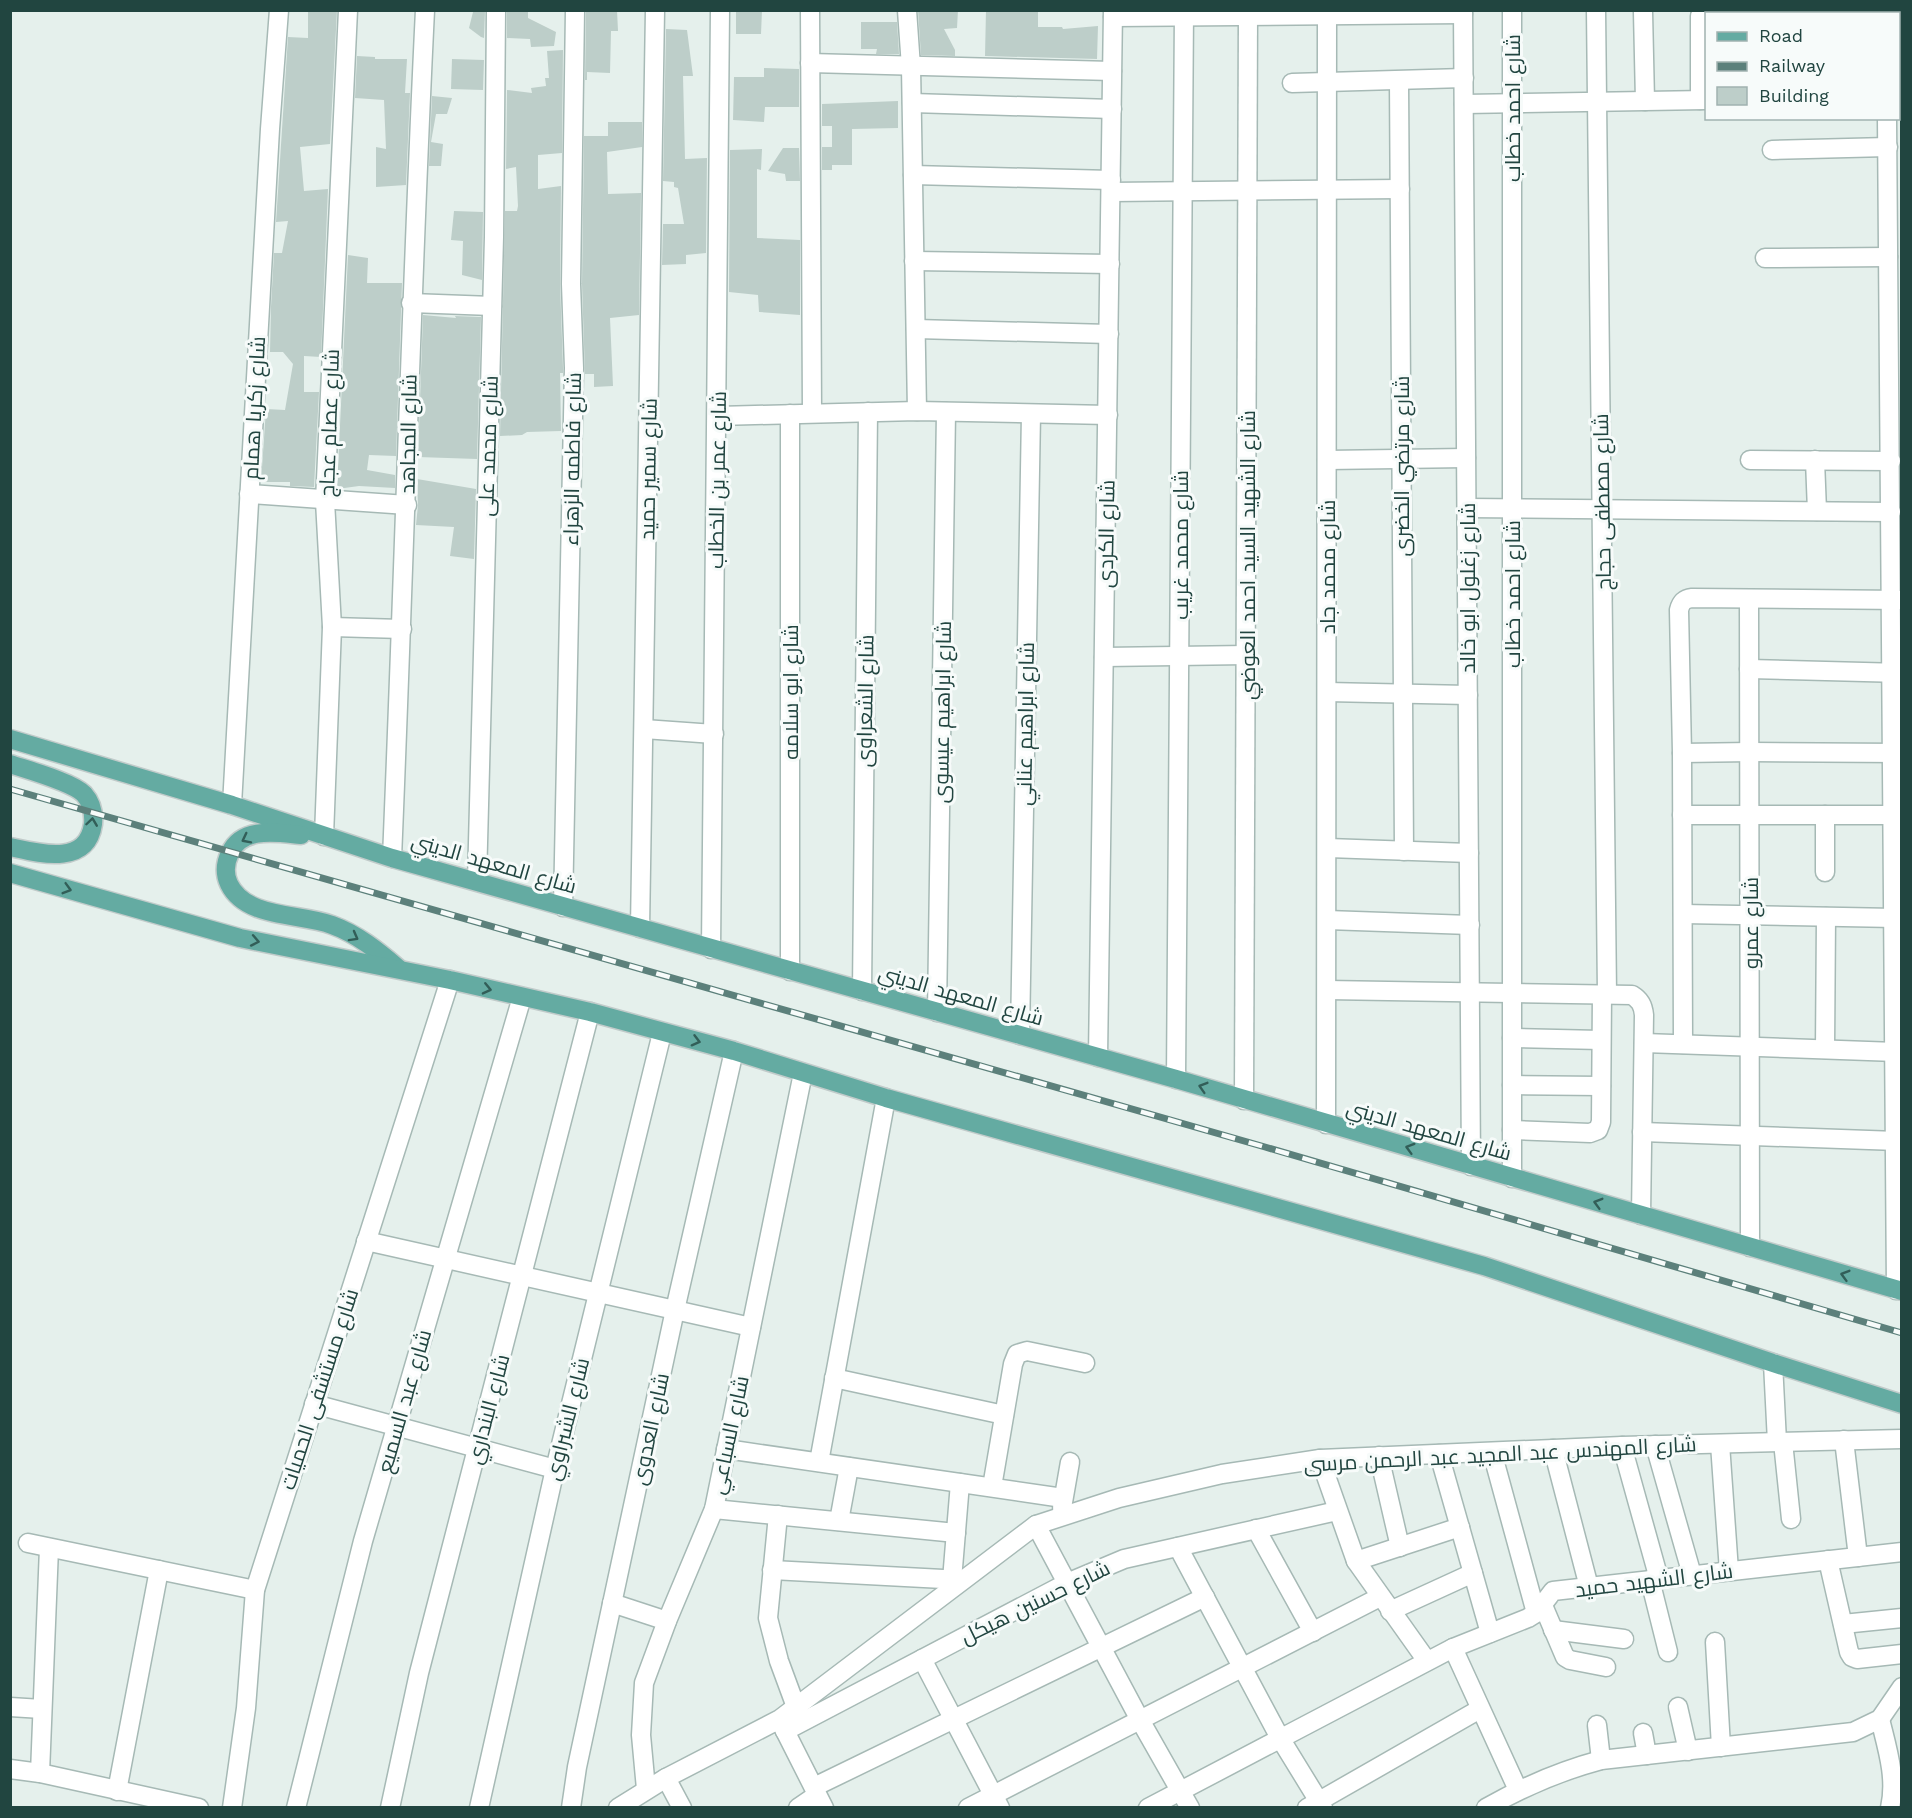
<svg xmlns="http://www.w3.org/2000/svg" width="1912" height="1818" viewBox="0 0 1912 1818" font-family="'Work Sans',Cairo,sans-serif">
<rect width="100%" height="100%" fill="#e5f0ec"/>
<g fill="#bdcec9">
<polygon points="308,10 337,10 330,144 300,147 304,191 328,189 321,357 304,356 304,392 319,392 314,487 290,486 290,482 261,482 266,409 285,410 293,364 283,352 270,352 271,307 274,253 282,253 288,221 276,222 288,37 308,38"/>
<polygon points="586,10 617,10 618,31 611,31 610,73 587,72 587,80 585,80"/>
<polygon points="736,10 762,10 761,34 736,34"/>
<polygon points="918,10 958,10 957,28 944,29 955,50 955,56 921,55"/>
<polygon points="986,10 1038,10 1038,27 1062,27 1063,29 1098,26 1097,59 985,56"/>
<polygon points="485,11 484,38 481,37 469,28 473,12"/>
<polygon points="507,11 528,11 528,18 556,32 554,46 531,47 530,39 507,38"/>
<polygon points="861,22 897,22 899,54 876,54 877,49 861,49"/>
<polygon points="666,29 687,30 693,76 683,76 685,159 707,158 706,253 686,255 686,264 662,265 663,224 684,224 678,188 674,187 674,182 663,181"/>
<polygon points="563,50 562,153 538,155 538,189 561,186 560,284 563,368 563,373 560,373 561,431 527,432 522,435 500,436 505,211 517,211 518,206 516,167 506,169 507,90 532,93 531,88 546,86 545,78 549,78 547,51"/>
<polygon points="357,56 375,57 375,59 407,59 405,93 410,93 406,185 376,187 376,147 386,149 384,100 355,98"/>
<polygon points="452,59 484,60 483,90 451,89"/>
<polygon points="764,68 799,69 799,107 765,107 764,122 733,120 734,77 764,77"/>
<polygon points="432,96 452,98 447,114 436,114 431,142 443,144 441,166 429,166"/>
<polygon points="898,101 898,128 852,129 852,165 832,165 832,170 822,170 822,147 832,147 832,126 822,126 822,104"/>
<polygon points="608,122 642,122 642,147 607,152 608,194 641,193 639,315 610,318 613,386 594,387 594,374 585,374 582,284 584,136 608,136"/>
<polygon points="783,148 799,148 800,181 786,181 785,174 768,171"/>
<polygon points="762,149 761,170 757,169 757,238 800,240 800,315 759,312 758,295 729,292 730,150"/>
<polygon points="454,211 483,212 482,280 462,275 463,241 451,240"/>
<polygon points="348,255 368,258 367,283 402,283 396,456 369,455 367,470 395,475 395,488 359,486 337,489"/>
<polygon points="423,315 456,318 455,316 481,317 477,459 418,457"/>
<polygon points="417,479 476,489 474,559 450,556 454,527 416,525 418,505"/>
</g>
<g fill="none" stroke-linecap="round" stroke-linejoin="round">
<g stroke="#a6b9b5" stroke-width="21">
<g id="street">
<polyline points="810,10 812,413"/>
<polyline points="907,10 911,67 917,411"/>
<polyline points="1463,10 1471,1166"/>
<polyline points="1596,10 1607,994"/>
<polyline points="1763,10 1763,14"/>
<polyline points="1829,10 1829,14"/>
<polyline points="1886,10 1886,14"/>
<polyline points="1643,12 1645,101"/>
<polyline points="1113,17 1463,14"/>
<polyline points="810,63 1112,71"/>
<polyline points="1399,81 1404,851"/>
<polyline points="1292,83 1464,78"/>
<polyline points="1898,96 1902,96"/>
<polyline points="1700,100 1700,16"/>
<polyline points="912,103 1112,109"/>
<polyline points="1464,104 1706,100"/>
<polyline points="1887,118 1896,1290"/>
<polyline points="1772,150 1888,147"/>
<polyline points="913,175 1111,180"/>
<polyline points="1111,192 1400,189"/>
<polyline points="1765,258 1888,257"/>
<polyline points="914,261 1110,264"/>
<polyline points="411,303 492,306"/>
<polyline points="916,329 1109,334"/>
<polyline points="790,414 790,971"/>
<polyline points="718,416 917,411 1108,415"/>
<polyline points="1327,460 1466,458"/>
<polyline points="1750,460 1891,461"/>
<polyline points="1815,460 1817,511"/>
<polyline points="249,494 407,505"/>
<polyline points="1467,508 1891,512"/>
<polyline points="1749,600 1750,1247"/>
<polyline points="332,627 402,629"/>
<polyline points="1104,657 1247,655"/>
<polyline points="1749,669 1902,673"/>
<polyline points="1327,692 1468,695"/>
<polyline points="644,729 714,734"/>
<polyline points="1682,753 1751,752 1902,753"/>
<polyline points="232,805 270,129 279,10"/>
<polyline points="1682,815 1902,815"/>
<polyline points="1825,815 1825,872"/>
<polyline points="324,836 332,627 325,501 348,10"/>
<polyline points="1328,848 1469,853"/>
<path d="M392,858C404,575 411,293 425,10"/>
<polyline points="477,881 494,237 496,10"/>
<polyline points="563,907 574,368 571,284 575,10"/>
<polyline points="1683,914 1895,918"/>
<polyline points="1327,920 1470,925"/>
<polyline points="640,928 655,10"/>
<polyline points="711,949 720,10"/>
<path d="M1327,990L1632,995C1640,1000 1643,1005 1644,1015L1641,1215"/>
<polyline points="862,991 868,412"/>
<polyline points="937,1012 946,412"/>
<polyline points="1020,1035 1031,414"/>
<polyline points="1512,1038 1601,1040"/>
<polyline points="1644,1043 1896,1052"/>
<path d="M1683,1044L1682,753L1679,610C1681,602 1684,599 1692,598L1902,600"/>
<polyline points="1825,1049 1826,917"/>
<polyline points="1098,1057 1113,10"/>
<polyline points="1176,1079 1184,10"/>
<polyline points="1512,1085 1601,1086"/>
<polyline points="1244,1100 1248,10"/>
<polyline points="1326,1124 1327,10"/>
<polyline points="1512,1130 1590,1133 1598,1130 1601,1122 1602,994"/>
<polyline points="1642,1132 1897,1141"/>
<polyline points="1512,1178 1512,10"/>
<polyline points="366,1241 751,1327"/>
<polyline points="1773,1363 1777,1442"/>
<polyline points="834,1378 1004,1415"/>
<polyline points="314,1404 555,1469"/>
<polyline points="1844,1440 1858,1557"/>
<polyline points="1783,1442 1791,1519"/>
<polyline points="1720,1444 1729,1571"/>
<polyline points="1655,1445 1692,1575"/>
<polyline points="1622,1446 1659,1579"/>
<polyline points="726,1449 1063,1498"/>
<polyline points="1553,1449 1589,1587"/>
<polyline points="1492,1452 1536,1613"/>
<polyline points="1439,1454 1490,1633"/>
<polyline points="1379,1456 1400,1547"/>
<polyline points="1320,1459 1356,1561 1427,1661"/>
<polyline points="819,1462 886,1098"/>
<polyline points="992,1487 1013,1364 1017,1354 1027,1351 1085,1363"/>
<polyline points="1062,1508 1070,1462"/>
<polyline points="714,1509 956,1533"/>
<polyline points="778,1515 768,1618 779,1661 796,1707"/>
<polyline points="839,1521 849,1467"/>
<polyline points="1036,1525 1140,1720 1190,1808"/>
<polyline points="1256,1529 1313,1632"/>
<polyline points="28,1543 255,1590"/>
<polyline points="1178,1547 1280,1738 1323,1808"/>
<polyline points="1828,1560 1849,1652 1852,1657 1857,1659 1902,1654"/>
<polyline points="1356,1561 1460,1527"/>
<polyline points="772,1570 962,1580"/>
<polyline points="952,1580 960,1483"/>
<polyline points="1650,1580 1668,1652"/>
<polyline points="612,1603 667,1621"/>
<polyline points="1542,1603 1565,1657 1570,1660 1606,1667"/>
<polyline points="1390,1611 1473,1573"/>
<polyline points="1843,1624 1902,1618"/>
<polyline points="1553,1630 1624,1639"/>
<polyline points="1715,1642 1721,1747"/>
<polyline points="1453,1648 1518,1790"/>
<polyline points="922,1659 1000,1808"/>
<polyline points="10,1707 42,1709"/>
<polyline points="1678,1707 1688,1751"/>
<path d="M1880,1719C1887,1748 1897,1778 1890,1808"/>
<polyline points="780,1721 824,1808"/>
<polyline points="1597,1725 1601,1760"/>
<polyline points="785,1731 1067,1583 1124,1559 1337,1511"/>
<polyline points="1643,1733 1647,1755"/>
<polyline points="10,1769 40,1773 199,1808"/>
<polyline points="40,1773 49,1548"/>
<polyline points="666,1778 682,1808"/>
<polyline points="814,1787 1205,1597"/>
<polyline points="646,1789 641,1735 644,1683 667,1621 714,1509 803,1073"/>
<polyline points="117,1791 159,1570"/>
<polyline points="232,1808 246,1708 255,1590 450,980"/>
<polyline points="296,1808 363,1541 522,997"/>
<polyline points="390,1808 419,1673 590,1012"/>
<polyline points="479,1808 555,1469 662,1033"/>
<polyline points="571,1808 577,1767 675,1310 734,1051"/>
<polyline points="618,1808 666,1778 780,1719 1036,1525 1119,1498 1222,1474 1320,1459 1622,1446 1902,1439"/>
<polyline points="798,1808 817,1795"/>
<polyline points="968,1808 1380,1597"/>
<polyline points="1148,1808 1453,1648 1528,1618 1536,1613 1553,1591 1902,1552"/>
<polyline points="1307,1808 1480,1709"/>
<path d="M1486,1808C1523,1787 1560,1771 1601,1760L1853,1732L1880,1719L1902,1687"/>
</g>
</g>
<g stroke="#c1cbca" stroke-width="21">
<g id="primary">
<polyline points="10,739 232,805 392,858 1176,1079 1902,1291"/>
<path d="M10,764C28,770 72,782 84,794C92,803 94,813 93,824C87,867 38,853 10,847"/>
<path d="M301,835C278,833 242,826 230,853C225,863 224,873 229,884C246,919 300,913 332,925C357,934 378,951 398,968"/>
<polyline points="10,873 240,938 450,980 590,1012 734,1051 886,1098 1484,1266 1773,1363 1902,1404"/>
</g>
</g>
<use href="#street" stroke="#fff" stroke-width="18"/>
<use href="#primary" stroke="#64aba2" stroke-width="18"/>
<g stroke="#5c807b" stroke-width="7">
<polyline id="rail" points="10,789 1265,1147 1902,1333"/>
</g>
<use href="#rail" stroke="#f7fbfa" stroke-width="4.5" stroke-dasharray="14" stroke-linecap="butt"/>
</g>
<defs><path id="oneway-chevron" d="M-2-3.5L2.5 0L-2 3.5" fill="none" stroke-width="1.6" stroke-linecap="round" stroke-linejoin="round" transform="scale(1.5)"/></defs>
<g stroke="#325e58">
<use href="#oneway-chevron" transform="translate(92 822) rotate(-82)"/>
<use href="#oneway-chevron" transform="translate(246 839) rotate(153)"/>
<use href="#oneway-chevron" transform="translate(67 889) rotate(16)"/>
<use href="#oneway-chevron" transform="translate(354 937) rotate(29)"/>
<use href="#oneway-chevron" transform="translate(255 941) rotate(11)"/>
<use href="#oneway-chevron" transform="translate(487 989) rotate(13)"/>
<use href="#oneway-chevron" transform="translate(696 1041) rotate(15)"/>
<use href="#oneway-chevron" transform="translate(1203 1087) rotate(-163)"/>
<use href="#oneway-chevron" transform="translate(1410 1148) rotate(-164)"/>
<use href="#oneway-chevron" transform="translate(1598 1203) rotate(-164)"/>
<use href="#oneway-chevron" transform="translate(1845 1275) rotate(-164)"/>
</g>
<g text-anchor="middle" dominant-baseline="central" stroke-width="6" stroke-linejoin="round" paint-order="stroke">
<g font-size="21" fill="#214540" stroke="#f7fbfa">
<text transform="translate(1512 108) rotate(-90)">شارع احمد خطاب</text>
<text transform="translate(254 408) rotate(-87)">شارع زكريا همام</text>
<text transform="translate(329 423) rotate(-88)">شارع عصام عجاج</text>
<text transform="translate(408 434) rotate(-89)">شارع المجاهد</text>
<text transform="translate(488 446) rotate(-88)">شارع محمد على</text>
<text transform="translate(572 459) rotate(-89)">شارع فاطمه الزهراء</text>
<text transform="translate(1401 466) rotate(-90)">شارع مرتضي الخضرى</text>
<text transform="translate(648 469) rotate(-89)">شارع سمير حميد</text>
<text transform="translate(717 480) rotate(-89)">شارع عمر بن الخطاب</text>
<text transform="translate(1602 502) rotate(-91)">شارع مصطفى حجاج</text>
<text transform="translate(1106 534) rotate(-89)">شارع الكردى</text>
<text transform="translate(1180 545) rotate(-90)">شارع محمد غريب</text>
<text transform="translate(1247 555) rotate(-90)">شارع الشهيد السيد احمد العوضي</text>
<text transform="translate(1327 567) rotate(-90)">شارع محمد جاد</text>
<text transform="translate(1467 588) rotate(-90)">شارع زغلول ابو خالد</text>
<text transform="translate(1512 594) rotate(-90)">شارع احمد خطاب</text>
<text transform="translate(790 692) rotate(-90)">شارع ابو سلامه</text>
<text transform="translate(865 701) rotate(-89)">شارع الشعراوى</text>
<text transform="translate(942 712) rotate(-89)">شارع ابراهيم عيسوى</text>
<text transform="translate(1025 724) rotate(-89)">شارع ابراهيم عناني</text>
<text transform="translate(494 863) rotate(16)">شارع المعهد الديني</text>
<text transform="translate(1750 923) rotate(-90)">شارع عمرو</text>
<text transform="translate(961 995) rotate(16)">شارع المعهد الديني</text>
<text transform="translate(1429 1130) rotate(16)">شارع المعهد الديني</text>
<text transform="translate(319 1389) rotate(-72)">شارع مستشفى الحميات</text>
<text transform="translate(404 1401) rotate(-74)">شارع عبد السميع</text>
<text transform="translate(488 1409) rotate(-75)">شارع البنداري</text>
<text transform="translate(567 1419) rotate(-76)">شارع الشبراوي</text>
<text transform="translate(650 1429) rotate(-78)">شارع العدوى</text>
<text transform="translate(729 1435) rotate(-78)">شارع السباعي</text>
<text transform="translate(1500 1454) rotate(-3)">شارع المهندس عبد المجيد عبد الرحمن مرسى</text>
<text transform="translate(1654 1580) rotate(-7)">شارع الشهيد حميد</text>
<text transform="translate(1035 1602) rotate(-26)">شارع حسنين هيكل</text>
</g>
</g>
<rect width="1912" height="1818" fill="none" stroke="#214540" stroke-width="24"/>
<rect x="1705" y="12" width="195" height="108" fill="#f7fbfa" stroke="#a1b2b0" stroke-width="1.5"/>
<rect x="1717" y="32" width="30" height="9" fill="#64aba2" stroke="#a1b2b0" stroke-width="1.5"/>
<text x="1759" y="42" font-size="18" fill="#214540">Road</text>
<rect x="1717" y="62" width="30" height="9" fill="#5c807b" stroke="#a1b2b0" stroke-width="1.5"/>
<text x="1759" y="72" font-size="18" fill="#214540">Railway</text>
<rect x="1717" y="87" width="30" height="18" fill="#bdcec9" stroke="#a1b2b0" stroke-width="1.5"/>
<text x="1759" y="102" font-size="18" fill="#214540">Building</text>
</svg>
